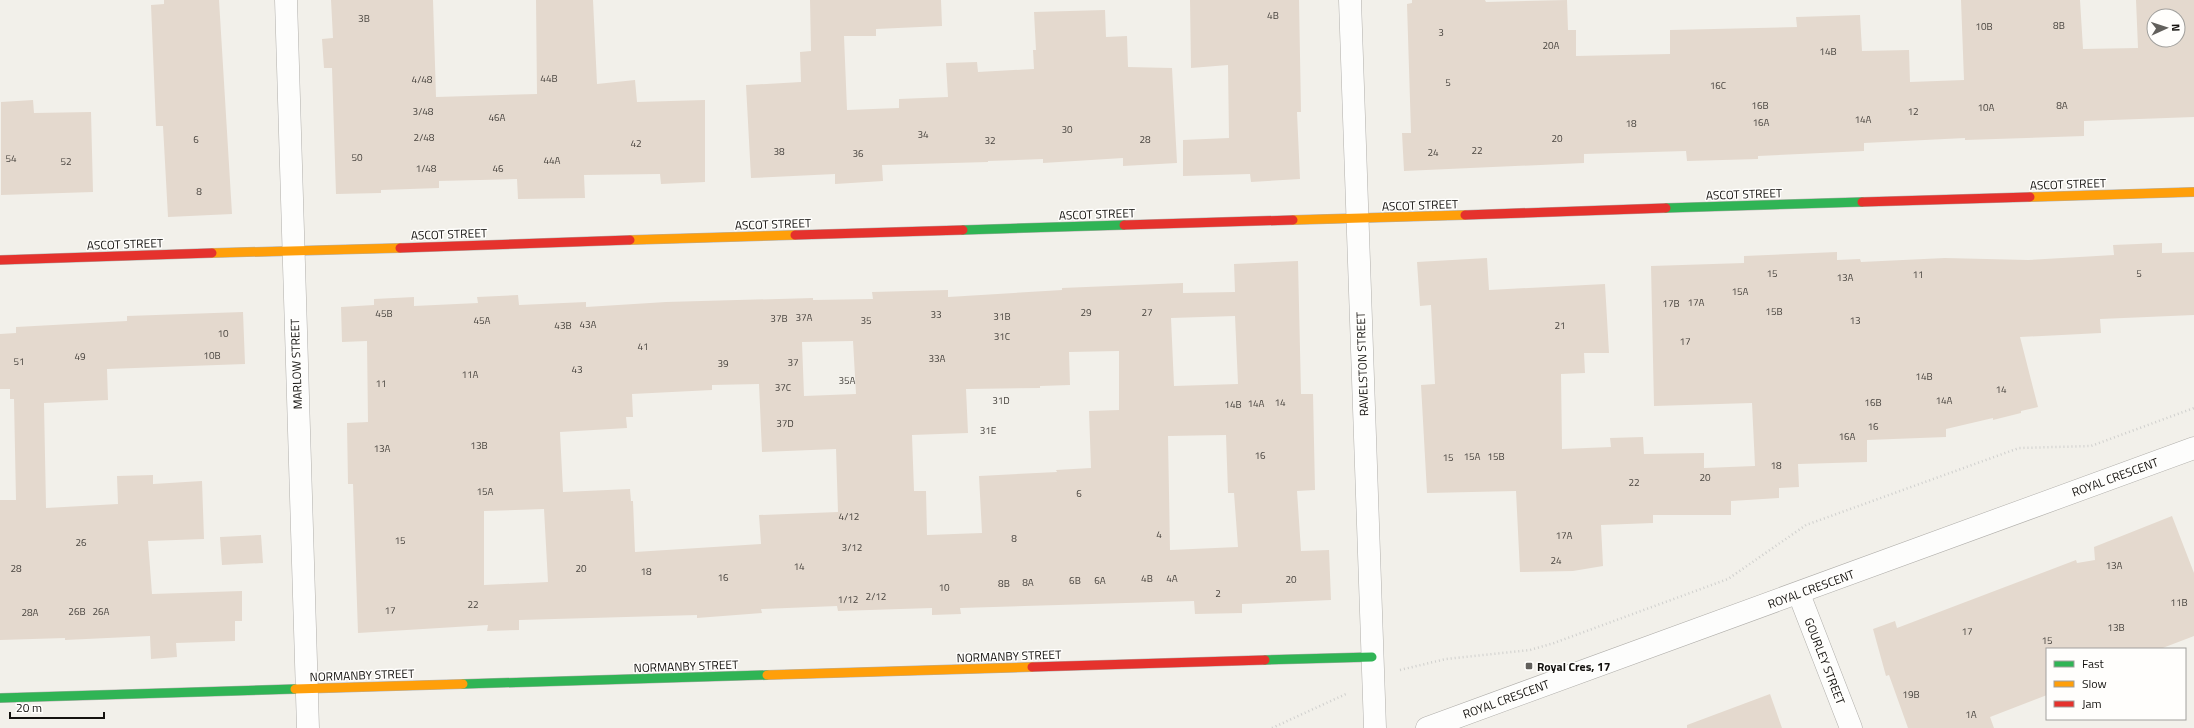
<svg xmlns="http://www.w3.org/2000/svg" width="2194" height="728" viewBox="0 0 2194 728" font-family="'Titillium Web',sans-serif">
<rect width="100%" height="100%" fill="#f2f0ea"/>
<g fill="#e4d9ce" fill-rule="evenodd">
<polygon points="164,0 219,0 232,214 168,217 163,126 156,126 151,5 164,4"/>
<polygon points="331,0 433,0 436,97 537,94 536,0 593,0 597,84 635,80 637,102 705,100 705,182 661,184 660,174 584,175 585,198 518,199 517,179 439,181 439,188 381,190 381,193 336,194 332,68 324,68 322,39 333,38"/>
<polygon points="810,0 941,0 942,26 876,29 876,36 844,36 847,110 899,108 899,99 948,97 946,63 977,62 978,72 1034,69 1033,50 1036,50 1034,12 1105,10 1106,37 1127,36 1128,67 1172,68 1177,163 1123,166 1123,158 1043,163 1043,159 988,161 988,162 882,165 883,181 835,184 835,174 751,178 746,85 801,82 800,52 811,51"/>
<polygon points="1190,0 1299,0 1301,112 1297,112 1300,179 1251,182 1250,174 1183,176 1183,140 1229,138 1228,65 1191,68"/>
<path d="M1412,0H1485L1486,2L1567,0L1568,30H1576V56L1670,54V30L1797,27L1796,17L1860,15L1862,51L1909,50L1910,82L1964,80L1961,0H2080L2083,49L2138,48L2136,0H2194V117L2084,121V136L1965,140V138L1864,143V151L1758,156V159L1687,161L1686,151L1584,154V163L1404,171L1402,133H1411L1407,4L1412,3ZM2154,16H2178V40H2154Z"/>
<polygon points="33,100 34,113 91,112 93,192 1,195 1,102"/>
<polygon points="2162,243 2162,253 2194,252 2194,315 2100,319 2101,333 2020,337 2038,407 2021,411 2021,413 1993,420 1993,418 1946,429 1946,437 1867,440 1867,462 1798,464 1799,487 1779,488 1779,498 1731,501 1731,515 1653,515 1653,523 1601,525 1603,566 1573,571 1520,572 1516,491 1427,493 1421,385 1435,384 1431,305 1420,306 1417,262 1487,258 1489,290 1605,284 1609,353 1584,353 1585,373 1561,374 1562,449 1611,447 1610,438 1643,437 1644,454 1704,453 1704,468 1755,466 1752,403 1654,406 1651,266 1744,263 1744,256 1837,252 1837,260 1860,259 1861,262 1945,258 2028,260 2114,255 2113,245"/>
<path d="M1298,261L1301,394H1313L1315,490L1297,491L1301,551L1329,550L1331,600L1242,604V613L1195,614L1194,601L960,608L961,614L932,615V608L838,611L837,606L761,609L762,613L697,618V615L519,620V630L487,631L488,625L358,633L353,484H348L347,423L368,422L367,341L342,342L341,307L374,305V299L414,297V306L478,303L477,297L518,295L519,305L586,302V307L666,302L813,298V300L873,299L872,292L948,290V297L1062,290V288L1183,283V293L1235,292L1234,264ZM1235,316L1238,384L1174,386L1171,318ZM853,341L856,394L804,396L802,342ZM1119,351V410L1089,411L1091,468L1056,470L1057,472L979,476L982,533L927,535L926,491H914L912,435L968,433L966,389L1040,388V386L1070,385L1069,352ZM759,384L762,452L836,449L838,512L759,515L761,544L635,552L633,501H631L630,489L563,492L560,432L627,428L626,417H633L632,394L712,390V385ZM1226,435L1228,493H1234L1238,547L1170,550L1168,436ZM544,509L548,582L484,585V511Z"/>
<polygon points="243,312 245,364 107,369 108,400 44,403 46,508 118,504 117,476 153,475 153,484 202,481 204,539 148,541 152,594 242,591 242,621 235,621 235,641 176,643 177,657 151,659 150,636 65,640 65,638 0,640 0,500 16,500 14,399 10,399 10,389 0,389 0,334 16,333 16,327 127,321 127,316"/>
<polygon points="2172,516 2194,573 2194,636 2160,649 2047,649 2047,695 1990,717 1994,728 1908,728 1889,675 1886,676 1873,629 1895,621 1897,628 2076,560 2077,563 2095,560 2094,547"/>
<polygon points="261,535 263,563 222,565 220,537"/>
<polygon points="1770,694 1782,728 1687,728 1687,725"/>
</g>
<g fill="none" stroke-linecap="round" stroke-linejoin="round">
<g stroke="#b1afab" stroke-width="23">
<g id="street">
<polyline points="286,0 308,728"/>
<polyline points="1350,0 1375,728"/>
<polyline points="1799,594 1851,728"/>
<polyline points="1427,728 2194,448"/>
</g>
</g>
<g stroke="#b1afab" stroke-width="10">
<g id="fast">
<polyline points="1666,208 1862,202"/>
<polyline points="963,230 1124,225"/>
<polyline points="1265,660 1372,657"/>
<polyline points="463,684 767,675"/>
<polyline points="0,698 295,689"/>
</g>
</g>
<g stroke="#b1afab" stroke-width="10">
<g id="slow">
<polyline points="2030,197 2194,192"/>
<polyline points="1293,220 1465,215"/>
<polyline points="630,240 795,235"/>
<polyline points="212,253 400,248"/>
<polyline points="767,675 1032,667"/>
<polyline points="295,689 463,684"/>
</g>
</g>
<g stroke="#b1afab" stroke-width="10">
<g id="jam">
<polyline points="1862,202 2030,197"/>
<polyline points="1465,215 1666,208"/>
<polyline points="1124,225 1293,220"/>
<polyline points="795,235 963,230"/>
<polyline points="400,248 630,240"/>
<polyline points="0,260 212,253"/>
<polyline points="1032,667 1265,660"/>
</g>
</g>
<g stroke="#cfcfcd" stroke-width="2.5" stroke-dasharray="1 3" stroke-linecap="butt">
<polyline points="1400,670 1446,659 1530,650 1554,643 1728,579 1806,525 2019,448 2091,446 2194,408"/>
<polyline points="1272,728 1346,694"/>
</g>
<use href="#street" stroke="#fdfdfc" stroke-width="22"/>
<use href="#fast" stroke="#30b455" stroke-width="9"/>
<use href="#slow" stroke="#ff9f0a" stroke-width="9"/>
<use href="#jam" stroke="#e5322d" stroke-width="9"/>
</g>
<rect fill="#62605c" stroke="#fffefc" stroke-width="1.5" x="1525" y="662" width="8" height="8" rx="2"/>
<g text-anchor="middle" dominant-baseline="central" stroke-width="3" stroke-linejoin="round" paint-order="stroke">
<g font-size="10" fill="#48443f">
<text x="1273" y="15">4B</text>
<text x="364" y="18">3B</text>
<text x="2059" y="25">8B</text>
<text x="1984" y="26">10B</text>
<text x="1441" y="32">3</text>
<text x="1551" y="45">20A</text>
<text x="1828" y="51">14B</text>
<text x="549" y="78">44B</text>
<text x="422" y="79">4/48</text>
<text x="1448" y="82">5</text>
<text x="1718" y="85">16C</text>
<text x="1760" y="105">16B</text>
<text x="2062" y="105">8A</text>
<text x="1986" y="107">10A</text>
<text x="423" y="111">3/48</text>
<text x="1913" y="111">12</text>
<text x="497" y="117">46A</text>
<text x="1863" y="119">14A</text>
<text x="1761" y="122">16A</text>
<text x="1631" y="123">18</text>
<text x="1067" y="129">30</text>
<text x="923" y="134">34</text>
<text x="424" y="137">2/48</text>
<text x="1557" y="138">20</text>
<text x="196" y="139">6</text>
<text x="1145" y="139">28</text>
<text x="990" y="140">32</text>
<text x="636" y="143">42</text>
<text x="1477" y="150">22</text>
<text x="779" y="151">38</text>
<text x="1433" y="152">24</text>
<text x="858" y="153">36</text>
<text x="357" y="157">50</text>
<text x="11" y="158">54</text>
<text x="552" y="160">44A</text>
<text x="66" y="161">52</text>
<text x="426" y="168">1/48</text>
<text x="498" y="168">46</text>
<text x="199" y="191">8</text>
<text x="1772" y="273">15</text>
<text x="2139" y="273">5</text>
<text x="1918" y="274">11</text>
<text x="1845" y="277">13A</text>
<text x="1740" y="291">15A</text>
<text x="1696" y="302">17A</text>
<text x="1671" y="303">17B</text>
<text x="1774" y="311">15B</text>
<text x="1086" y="312">29</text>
<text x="1147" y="312">27</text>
<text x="384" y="313">45B</text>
<text x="936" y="314">33</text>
<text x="1002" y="316">31B</text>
<text x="804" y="317">37A</text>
<text x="779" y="318">37B</text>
<text x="482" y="320">45A</text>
<text x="866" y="320">35</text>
<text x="1855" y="320">13</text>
<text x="588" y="324">43A</text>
<text x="563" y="325">43B</text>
<text x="1560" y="325">21</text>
<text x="223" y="333">10</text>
<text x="1002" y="336">31C</text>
<text x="1685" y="341">17</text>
<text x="643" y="346">41</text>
<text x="212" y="355">10B</text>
<text x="80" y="356">49</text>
<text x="937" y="358">33A</text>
<text x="19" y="361">51</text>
<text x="793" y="362">37</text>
<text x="723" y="363">39</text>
<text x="577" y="369">43</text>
<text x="470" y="374">11A</text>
<text x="1924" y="376">14B</text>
<text x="847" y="380">35A</text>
<text x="381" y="383">11</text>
<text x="783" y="387">37C</text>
<text x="2001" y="389">14</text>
<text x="1001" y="400">31D</text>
<text x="1944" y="400">14A</text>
<text x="1280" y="402">14</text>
<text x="1873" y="402">16B</text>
<text x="1256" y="403">14A</text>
<text x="1233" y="404">14B</text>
<text x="785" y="423">37D</text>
<text x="1873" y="426">16</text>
<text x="988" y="430">31E</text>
<text x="1847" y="436">16A</text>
<text x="479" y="445">13B</text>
<text x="382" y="448">13A</text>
<text x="1260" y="455">16</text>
<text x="1472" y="456">15A</text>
<text x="1496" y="456">15B</text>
<text x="1448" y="457">15</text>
<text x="1776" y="465">18</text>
<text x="1705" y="477">20</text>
<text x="1634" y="482">22</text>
<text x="485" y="491">15A</text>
<text x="1079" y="493">6</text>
<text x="849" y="516">4/12</text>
<text x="1159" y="534">4</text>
<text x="1564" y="535">17A</text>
<text x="1014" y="538">8</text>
<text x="400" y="540">15</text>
<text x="81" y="542">26</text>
<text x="852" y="547">3/12</text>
<text x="1556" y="560">24</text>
<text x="2114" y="565">13A</text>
<text x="799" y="566">14</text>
<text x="16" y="568">28</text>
<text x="581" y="568">20</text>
<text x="646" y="571">18</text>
<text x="723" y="577">16</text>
<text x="1147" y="578">4B</text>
<text x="1172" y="578">4A</text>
<text x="1291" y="579">20</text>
<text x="1075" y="580">6B</text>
<text x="1100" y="580">6A</text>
<text x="1028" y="582">8A</text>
<text x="1004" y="583">8B</text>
<text x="944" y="587">10</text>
<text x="1218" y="593">2</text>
<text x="876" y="596">2/12</text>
<text x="848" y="599">1/12</text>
<text x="2179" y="602">11B</text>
<text x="473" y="604">22</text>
<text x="390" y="610">17</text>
<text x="77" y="611">26B</text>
<text x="101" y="611">26A</text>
<text x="30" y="612">28A</text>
<text x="2116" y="627">13B</text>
<text x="1967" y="631">17</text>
<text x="2047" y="640">15</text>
<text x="1911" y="694">19B</text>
<text x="1971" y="714">1A</text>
</g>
<g font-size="12" fill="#14120f" stroke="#fffefc">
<text transform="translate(2068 184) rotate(-2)">ASCOT STREET</text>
<text transform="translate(1744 194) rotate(-2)">ASCOT STREET</text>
<text transform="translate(1420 205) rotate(-2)">ASCOT STREET</text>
<text transform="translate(1097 214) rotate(-2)">ASCOT STREET</text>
<text transform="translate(773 224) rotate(-2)">ASCOT STREET</text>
<text transform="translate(449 234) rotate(-2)">ASCOT STREET</text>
<text transform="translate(125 244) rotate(-2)">ASCOT STREET</text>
<text transform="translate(296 364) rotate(-92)">MARLOW STREET</text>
<text transform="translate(1362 364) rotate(-92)">RAVELSTON STREET</text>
<text transform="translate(2115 477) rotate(-20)">ROYAL CRESCENT</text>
<text transform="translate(1811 589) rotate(-20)">ROYAL CRESCENT</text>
<text transform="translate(1009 656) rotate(-2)">NORMANBY STREET</text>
<text transform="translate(1825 661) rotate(69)">GOURLEY STREET</text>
<text transform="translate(686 666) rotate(-2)">NORMANBY STREET</text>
<text transform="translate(362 675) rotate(-2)">NORMANBY STREET</text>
<text transform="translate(1506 699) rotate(-20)">ROYAL CRESCENT</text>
</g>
<g font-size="12" font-weight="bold" fill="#14120f" stroke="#fffefc" text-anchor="start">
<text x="1537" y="666">Royal Cres, 17</text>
</g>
</g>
<rect x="2046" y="648" width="140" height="72" fill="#fffefc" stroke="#a1a09d"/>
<rect x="2054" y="661" width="20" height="6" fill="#30b455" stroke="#a1a09d"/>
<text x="2082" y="668" font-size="12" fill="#14120f">Fast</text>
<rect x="2054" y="681" width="20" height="6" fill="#ff9f0a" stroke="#a1a09d"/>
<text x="2082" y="688" font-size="12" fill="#14120f">Slow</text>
<rect x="2054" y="701" width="20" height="6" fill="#e5322d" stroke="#a1a09d"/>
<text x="2082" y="708" font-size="12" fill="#14120f">Jam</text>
<g transform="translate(2166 28) rotate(87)"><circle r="19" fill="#fffefc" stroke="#a1a09d"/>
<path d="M0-3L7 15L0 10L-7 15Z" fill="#62605c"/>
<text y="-6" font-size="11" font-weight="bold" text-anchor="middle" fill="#14120f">N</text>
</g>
<path d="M10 712v6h94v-6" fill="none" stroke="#14120f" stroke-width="2"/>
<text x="16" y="712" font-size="12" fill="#14120f" stroke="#fffefc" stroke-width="3" paint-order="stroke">20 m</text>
</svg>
